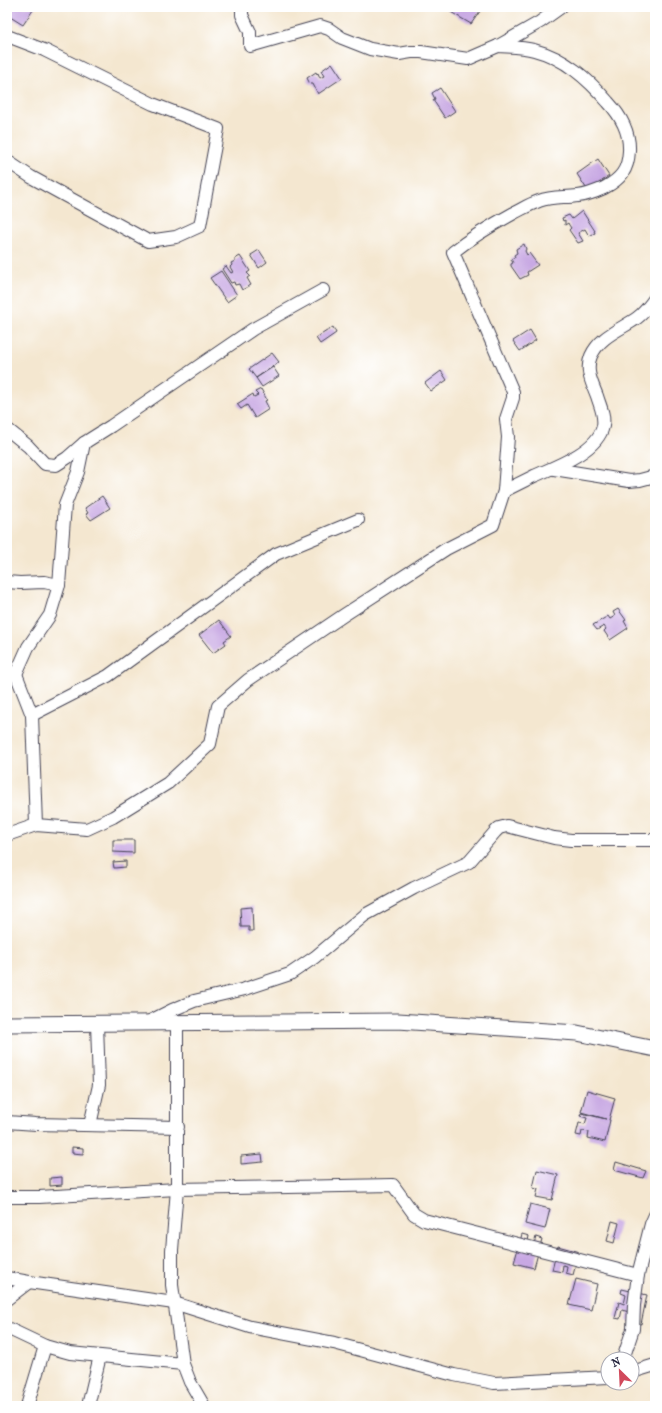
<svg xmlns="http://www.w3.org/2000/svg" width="662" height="1413" viewBox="0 0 662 1413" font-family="'IM FELL French Canon',serif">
<rect width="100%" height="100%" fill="#fff"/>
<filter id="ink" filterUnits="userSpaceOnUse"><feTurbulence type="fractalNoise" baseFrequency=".025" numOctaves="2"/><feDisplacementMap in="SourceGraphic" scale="8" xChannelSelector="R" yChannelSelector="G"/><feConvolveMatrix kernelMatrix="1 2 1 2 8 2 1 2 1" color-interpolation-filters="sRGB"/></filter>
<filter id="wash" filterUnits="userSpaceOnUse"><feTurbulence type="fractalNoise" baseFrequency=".012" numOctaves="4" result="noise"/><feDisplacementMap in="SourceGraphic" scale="16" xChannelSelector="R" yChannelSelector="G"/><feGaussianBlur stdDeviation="0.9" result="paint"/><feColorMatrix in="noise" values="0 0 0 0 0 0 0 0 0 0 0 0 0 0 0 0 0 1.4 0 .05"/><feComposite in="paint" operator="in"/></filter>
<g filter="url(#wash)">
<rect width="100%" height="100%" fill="#f4e7d0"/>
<g id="blocks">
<g fill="#c8a8e3">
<polygon points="7,7 35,7 23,25 7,15"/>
<polygon points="452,7 483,7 471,24 449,11"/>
<polygon points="332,63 342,78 318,94 313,84 310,84 307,78 316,72 317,74 318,73 320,78 324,76 321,71"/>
<polygon points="440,88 455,111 445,118 433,100 435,99 432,93"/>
<polygon points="598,159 609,176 588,191 577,174"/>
<polygon points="582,211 595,231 594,231 595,233 589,236 585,229 578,233 583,241 578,243 569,230 571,228 569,225 568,223 565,225 565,220 563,221 562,218 569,215 572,219"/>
<polygon points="524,244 526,249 525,251 527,255 529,253 538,265 527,272 528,275 520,279 511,266 511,264 513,263 511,259 515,257 514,255 517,253 516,249"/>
<polygon points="259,250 267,262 259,268 251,255"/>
<polygon points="240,256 250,271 247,273 250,276 247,278 251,285 242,290 239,284 235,285 234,282 231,283 222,269 226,266 231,273 233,272 230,267 232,265 231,263 235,261 235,259"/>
<polygon points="221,271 237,295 227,302 210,278"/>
<polygon points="333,327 336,333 320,344 316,338"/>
<polygon points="530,330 536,340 520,351 513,341"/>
<polygon points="272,353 279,362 256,378 249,369"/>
<polygon points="273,367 279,376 262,387 256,378"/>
<polygon points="441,371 447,380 431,391 425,383"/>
<polygon points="261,389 267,400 265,401 269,409 255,418 247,405 241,409 237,404 253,394 254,397 258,395 255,392"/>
<polygon points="102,496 110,508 91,520 86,514 88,513 85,508"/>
<polygon points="618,609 626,620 624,621 628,628 610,640 604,631 606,629 604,626 597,630 593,625 608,616 610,619 615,616 613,612"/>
<polygon points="219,620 231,636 224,641 226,644 213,653 199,635"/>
<polygon points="113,840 134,840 134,853 113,852"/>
<polygon points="126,861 126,867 114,868 113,862"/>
<polygon points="252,907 253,931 249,931 249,927 241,927 240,908"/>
<polygon points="587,1090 615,1098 609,1120 610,1120 605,1142 588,1138 589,1132 582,1131 581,1136 576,1135 579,1123 585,1124 587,1118 580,1116 581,1113 606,1119 581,1112"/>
<polygon points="72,1147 83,1148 83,1154 72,1153"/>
<polygon points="262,1154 263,1162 241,1164 241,1156"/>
<polygon points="616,1162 646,1171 643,1178 614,1170"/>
<polygon points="537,1170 558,1175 552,1200 536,1197 538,1189 533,1188"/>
<polygon points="62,1177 62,1185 50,1186 50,1178"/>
<polygon points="530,1204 550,1209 545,1229 525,1224"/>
<polygon points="612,1221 619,1223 614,1243 607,1241"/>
<polygon points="522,1234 529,1236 527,1246 533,1247 536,1237 542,1239 534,1268 514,1263"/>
<polygon points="558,1246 579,1252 573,1275 566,1273 567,1266 563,1265 562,1272 552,1270"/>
<polygon points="576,1279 597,1284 591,1310 569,1305"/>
<polygon points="622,1289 647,1295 641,1324 627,1321 629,1312 622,1310 620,1319 615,1318 619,1302 624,1304 626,1295 621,1293"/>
</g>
</g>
</g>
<g filter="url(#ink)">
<use href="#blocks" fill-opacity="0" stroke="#424051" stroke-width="1"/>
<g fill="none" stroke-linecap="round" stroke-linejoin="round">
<g stroke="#424051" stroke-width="14">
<g id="minor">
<polyline points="242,7 242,15 250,32 250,46 320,26 329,29 342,38 370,49 399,54 411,52 421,52 468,59 498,46 540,22 561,7"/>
<polyline points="7,38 10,37 44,50 153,104 218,129 200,226 176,237 148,241 31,177 7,161"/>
<polyline points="7,429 28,446 45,464 56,465 67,458 84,443 111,426 253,329 323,290"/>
<polyline points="554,469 629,481 640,480 655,476"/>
<path d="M504,491C514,486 524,481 534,476C555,467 598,451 603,426C605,415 600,406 597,396C592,383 585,370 591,356C600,336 620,330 637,318C644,313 650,305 655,298"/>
<polyline points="7,582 20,583 44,582 59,585"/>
<polyline points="7,671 16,674 28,647 50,615 59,585 65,505 78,472 84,443"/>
<polyline points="16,674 32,715 36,825"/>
<polyline points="32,715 108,676 276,554 358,520"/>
<path d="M7,835L36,825L87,829L113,817L168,783L210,744L218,706L248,680L344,615L446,549L493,525L504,491L508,437L506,419L513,398V392L453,252C472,237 492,225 514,213C522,209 530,204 539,201C552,196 564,198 578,196C587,195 595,192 604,188C621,179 628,170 629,151C630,132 620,115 608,102C588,79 565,58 534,50C523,47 510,47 498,46"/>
<polyline points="148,1022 172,1010 194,1001 245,989 290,974 315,957 365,915 414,888 469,862 495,832 499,828 507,826 554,838 571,840 655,840"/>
<polyline points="177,1022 177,1189 172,1250 172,1285 183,1364 190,1382 204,1406"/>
<polyline points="7,1122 36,1124 178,1127"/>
<polyline points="90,1125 99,1085 97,1023"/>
<polyline points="7,1197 39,1197 177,1189 393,1185 414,1214 424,1220 638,1275"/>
<polyline points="7,1278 29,1282 174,1303 250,1327 334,1343 454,1375 494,1383 608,1377"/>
<polyline points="7,1299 29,1282"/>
<polyline points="7,1328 45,1346 70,1353 183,1364"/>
<polyline points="623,1359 633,1329 634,1305 638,1275 651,1224 655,1215"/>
<polyline points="632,1372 655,1365"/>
<polyline points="27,1406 45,1346"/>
<polyline points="88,1406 100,1356"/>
</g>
</g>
<g stroke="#424051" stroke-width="17">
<polyline id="tertiary" points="7,1024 398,1021 577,1033 655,1049"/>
</g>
<use href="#minor" stroke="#fff" stroke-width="12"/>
<use href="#tertiary" stroke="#fff" stroke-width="15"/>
</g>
</g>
<rect width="662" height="1413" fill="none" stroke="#fff" stroke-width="24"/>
<g transform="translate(620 1371) rotate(336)"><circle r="19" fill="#ffffff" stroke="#a7a7b1"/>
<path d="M0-3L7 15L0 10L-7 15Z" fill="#d1495b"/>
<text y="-6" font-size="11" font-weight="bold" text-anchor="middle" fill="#22223b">N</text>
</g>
</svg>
